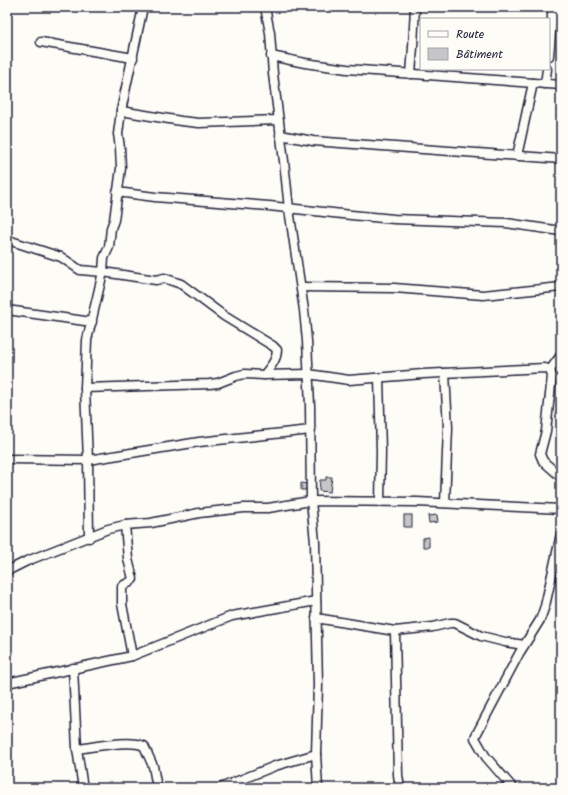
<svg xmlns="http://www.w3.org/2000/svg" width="568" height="795" viewBox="0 0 568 795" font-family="Kalam,sans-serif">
<rect width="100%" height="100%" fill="#fdfcf7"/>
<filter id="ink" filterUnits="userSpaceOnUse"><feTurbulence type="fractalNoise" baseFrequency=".025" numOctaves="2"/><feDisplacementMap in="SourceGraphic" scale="8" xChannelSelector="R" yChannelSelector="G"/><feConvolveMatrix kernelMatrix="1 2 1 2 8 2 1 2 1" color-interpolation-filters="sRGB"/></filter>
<g filter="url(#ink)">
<g fill="#c6c6c8" stroke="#22223b">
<polygon points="326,477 332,477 330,492 319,491 320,480 326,480"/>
<polygon points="301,483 307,484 306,490 301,490"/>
<rect x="404" y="515" width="8" height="12"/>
<polygon points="437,515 438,522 429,523 428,516"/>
<polygon points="429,537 429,547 423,547 423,538"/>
</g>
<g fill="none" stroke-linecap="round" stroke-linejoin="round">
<g stroke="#22223b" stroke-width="11">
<g id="street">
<polyline points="265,7 270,33 273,74 284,161 289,209 304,310 307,341 310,406 311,501 315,542 318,685 316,754 318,788"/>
<polyline points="41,42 133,58"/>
<polyline points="271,56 305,63 347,69 561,85"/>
<polyline points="549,56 552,22 552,7"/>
<polyline points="411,74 413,47 415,7"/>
<polyline points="545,84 547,69"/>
<polyline points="121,111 181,121 199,123 278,120"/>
<polyline points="280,135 313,141 561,159"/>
<polyline points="517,156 533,83"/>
<polyline points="117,192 155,197 269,206 351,215 394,219 506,223 561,231"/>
<path d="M8,240L61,257L80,270L103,272L156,280L164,278L181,284L224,316L273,346L277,350C277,360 270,367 264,375"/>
<polyline points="301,287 394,288 483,295 561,287"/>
<polyline points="7,310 92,322"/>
<polyline points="550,370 561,355"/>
<polyline points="379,378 381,451 380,502"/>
<polyline points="85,388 209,384 218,383 236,376 244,374 264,375 308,374 349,380 423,374 545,368 550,370 552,376 546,431 540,454 543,461 561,477"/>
<polyline points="7,459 88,460 199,442 311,430"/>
<polyline points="445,503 448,428 445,373"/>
<polyline points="125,525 128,559 133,579 130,582 122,586 122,604 132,656"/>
<polyline points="89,538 88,460 85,388 87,340 103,272 104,258 109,247 111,228 114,220 121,168 120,148 118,134 121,111 143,7"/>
<polyline points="7,571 27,561 108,529 125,525 151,523 199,513 244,508 268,508 311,501 417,502 561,509"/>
<polyline points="316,618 395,631 398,775 400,788"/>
<polyline points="395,631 433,627 450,623 455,623 481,636 505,642 524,645"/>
<polyline points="73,668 77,749 83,788"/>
<polyline points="7,683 132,656 232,616 316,601"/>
<path d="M77,749C94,747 130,739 144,746L153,766L157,788"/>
<polyline points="220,788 275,766 316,754"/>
<polyline points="513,788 486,757 475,738 476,735 520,652 540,620 545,606 561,534"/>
</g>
</g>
<use href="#street" stroke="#fdfcf7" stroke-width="8"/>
</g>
</g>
<rect width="568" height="795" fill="none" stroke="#fdfcf7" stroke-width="24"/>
<rect x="12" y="12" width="544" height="771" fill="none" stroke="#22223b" stroke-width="1.5" filter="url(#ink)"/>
<rect x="420" y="18" width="130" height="52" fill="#fdfcf7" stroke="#a5a5ac"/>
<rect x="428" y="31" width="20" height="6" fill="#fdfcf7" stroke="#a5a5ac"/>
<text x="456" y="38" font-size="12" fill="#22223b">Route</text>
<rect x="428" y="48" width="20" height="12" fill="#c6c6c8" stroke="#a5a5ac"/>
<text x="456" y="58" font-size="12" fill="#22223b">Bâtiment</text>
</svg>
